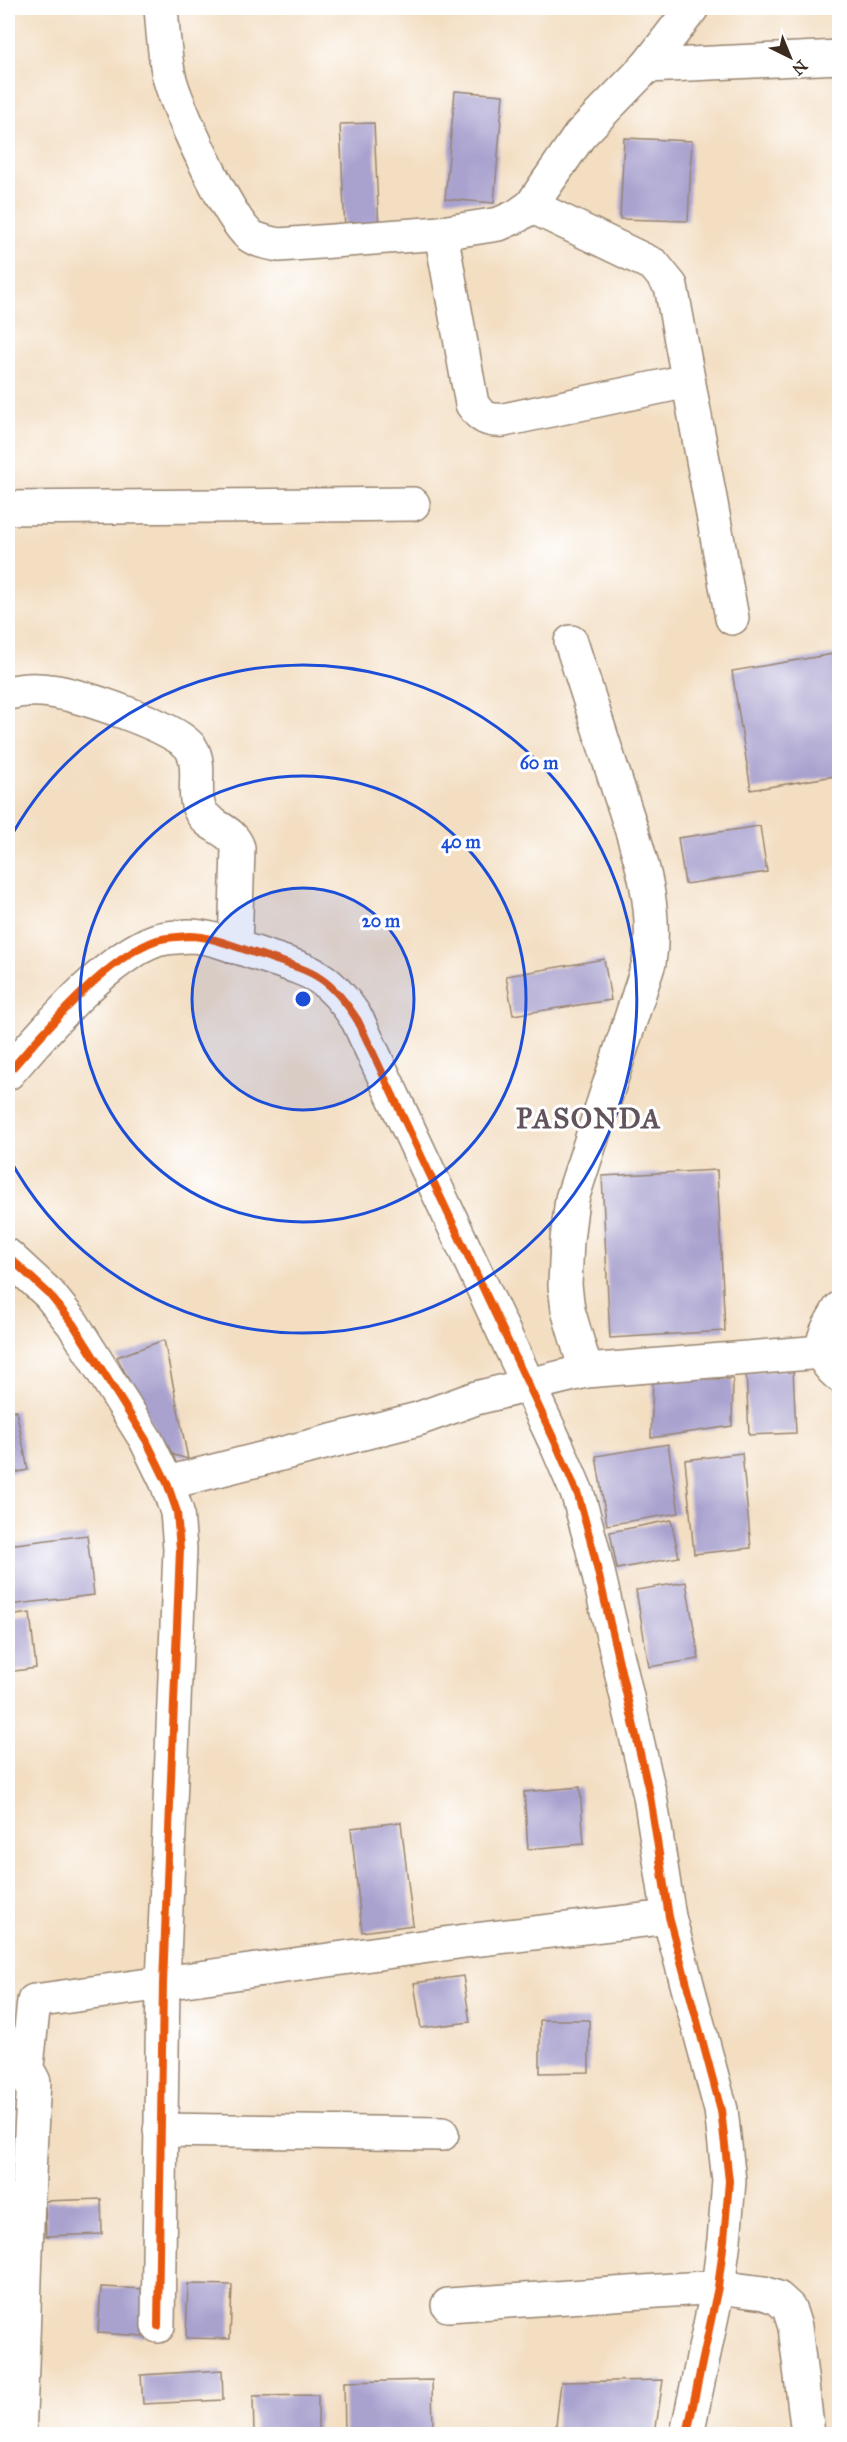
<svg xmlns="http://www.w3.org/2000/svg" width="847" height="2442" viewBox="0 0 847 2442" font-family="'IM FELL Great Primer',serif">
<rect width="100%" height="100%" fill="#fff"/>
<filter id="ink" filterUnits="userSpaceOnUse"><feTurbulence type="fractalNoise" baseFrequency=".0167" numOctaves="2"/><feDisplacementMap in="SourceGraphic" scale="12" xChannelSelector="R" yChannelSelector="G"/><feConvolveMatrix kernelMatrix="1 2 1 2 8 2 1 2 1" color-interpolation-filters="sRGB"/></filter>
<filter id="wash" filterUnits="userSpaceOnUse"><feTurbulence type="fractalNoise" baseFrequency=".008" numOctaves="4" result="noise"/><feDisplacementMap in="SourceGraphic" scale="24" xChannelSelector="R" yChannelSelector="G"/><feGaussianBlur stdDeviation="1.35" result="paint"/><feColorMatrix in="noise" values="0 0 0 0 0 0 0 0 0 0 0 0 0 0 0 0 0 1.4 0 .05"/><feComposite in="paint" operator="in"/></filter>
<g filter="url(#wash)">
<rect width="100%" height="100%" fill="#f3dec2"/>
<g id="blocks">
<g fill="#a9a2cf">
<polygon points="455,91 503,95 494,203 445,199"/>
<polygon points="374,123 379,230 345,231 340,124"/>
<polygon points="624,138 692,141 688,221 620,219"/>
<polygon points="840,653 840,775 751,790 732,671"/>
<polygon points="760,826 767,872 685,884 678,838"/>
<polygon points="604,959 611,1000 513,1015 506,976"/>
<polygon points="717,1170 725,1331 610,1338 602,1176"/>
<polygon points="164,1340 188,1459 174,1455 157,1435 117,1357"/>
<polygon points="793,1369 796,1433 749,1435 746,1371"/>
<polygon points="653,1378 733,1379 732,1426 651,1438"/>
<polygon points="16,1410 28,1470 8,1474 8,1412"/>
<polygon points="668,1444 679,1513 607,1525 596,1456"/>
<polygon points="742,1453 751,1548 694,1554 685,1460"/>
<polygon points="671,1520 679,1557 617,1569 610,1532"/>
<polygon points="87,1535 94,1595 9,1605 8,1545"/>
<polygon points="686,1582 699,1659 649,1667 636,1590"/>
<polygon points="30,1613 36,1668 8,1672 8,1616"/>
<polygon points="580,1787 584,1844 528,1849 524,1792"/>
<polygon points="401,1822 413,1925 362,1932 351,1828"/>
<polygon points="463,1976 470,2022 421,2028 414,1983"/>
<polygon points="540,2020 589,2020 589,2072 540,2073"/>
<polygon points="101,2199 102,2234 46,2236 45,2201"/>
<polygon points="188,2284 232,2285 230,2339 186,2338"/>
<polygon points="101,2287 146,2289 144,2336 98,2333"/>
<polygon points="222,2370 223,2400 143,2404 141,2375"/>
<polygon points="432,2380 433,2434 345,2434 344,2382"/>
<polygon points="663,2380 655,2434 555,2434 561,2382"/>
<polygon points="318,2395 318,2434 254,2434 253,2396"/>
<polygon points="779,2428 780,2434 747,2434 747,2433"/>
</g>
</g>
</g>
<g filter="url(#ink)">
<use href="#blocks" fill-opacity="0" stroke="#978470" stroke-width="1.5"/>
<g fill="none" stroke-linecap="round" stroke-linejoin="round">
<g stroke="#978470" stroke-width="36">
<g id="minor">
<path d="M161,8C163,30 164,54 169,76C175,104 228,218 249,235C257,241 269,243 279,245L441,233L499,224L517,216L531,206L580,135L647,66L692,8"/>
<polyline points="647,66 840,57"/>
<polyline points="531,206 654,265 671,286 732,618"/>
<path d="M441,233L472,404C481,418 488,421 504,420L688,381"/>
<polyline points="8,508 413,504"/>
<path d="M571,642C586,690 602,737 617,785C636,844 659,901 649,963L572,1199L567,1240L565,1285L568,1310L586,1371"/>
<path d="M8,693C23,689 42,689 57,692C84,697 177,727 191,748C203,766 191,791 200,810C208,828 232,828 238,848L235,947"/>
<path d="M8,1073C44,1032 105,958 157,940C166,937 179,937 189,936C213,936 241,949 264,956C313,972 329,975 358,1021L557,1446L578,1495L592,1546L650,1796L669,1917L721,2110L729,2181L724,2240L718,2287L687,2434"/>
<polyline points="8,1256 49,1294 73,1324 146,1440 167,1483 177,1512 180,1549 163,1984 158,2326"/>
<path d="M840,1308C824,1334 811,1354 840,1376"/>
<polyline points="167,1483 418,1419 476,1398 586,1371 822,1352"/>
<path d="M8,2075L31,2076L34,2082C26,2200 25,2317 19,2434"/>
<polyline points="26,2075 34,2001 465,1941 669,1917"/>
<polyline points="160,2130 442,2134"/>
<polyline points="448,2305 718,2287 764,2293 778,2298 789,2308 795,2327 808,2434"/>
</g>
</g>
<use href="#minor" stroke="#fff" stroke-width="33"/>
<g stroke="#fff" stroke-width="11">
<g id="cycleway">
<path d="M8,1073C44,1032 105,958 157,940C166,937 179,937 189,936C213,936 241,949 264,956C313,972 329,975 358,1021L557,1446L578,1495L592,1546L650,1796L669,1917L721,2110L729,2181L724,2240L718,2287L687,2434"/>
<polyline points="8,1256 49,1294 73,1324 146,1440 167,1483 177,1512 180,1549 163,1984 158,2326"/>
</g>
</g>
<use href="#cycleway" stroke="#e8590c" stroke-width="8"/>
</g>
</g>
<circle cx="303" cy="999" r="111" fill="#1d4ed8" fill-opacity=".12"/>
<g fill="none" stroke="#1d4ed8" stroke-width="3">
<circle cx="303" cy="999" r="111"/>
<circle cx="303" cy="999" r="223"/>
<path d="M8 842A334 334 0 1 1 8 1156"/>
</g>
<g text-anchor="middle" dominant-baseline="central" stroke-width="6" stroke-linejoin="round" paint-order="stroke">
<g font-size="28" font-weight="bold" letter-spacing="1.5" fill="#62545c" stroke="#fff">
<text x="589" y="1118">PASONDA</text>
</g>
</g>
<circle cx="303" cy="999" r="9" fill="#1d4ed8" stroke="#fff" stroke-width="3"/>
<g font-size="18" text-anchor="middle" font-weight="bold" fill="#1d4ed8" stroke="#fff" stroke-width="6" stroke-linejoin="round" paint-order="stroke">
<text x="539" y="769">60 m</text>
<text x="461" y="848">40 m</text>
<text x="381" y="927">20 m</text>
</g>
<rect width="847" height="2442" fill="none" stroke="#fff" stroke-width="30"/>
<g transform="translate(790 57) rotate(137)" stroke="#ffffff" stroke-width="4.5" paint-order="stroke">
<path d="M0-4.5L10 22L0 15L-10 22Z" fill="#3b2a1e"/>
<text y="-9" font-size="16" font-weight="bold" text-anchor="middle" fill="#3b2a1e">N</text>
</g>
</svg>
